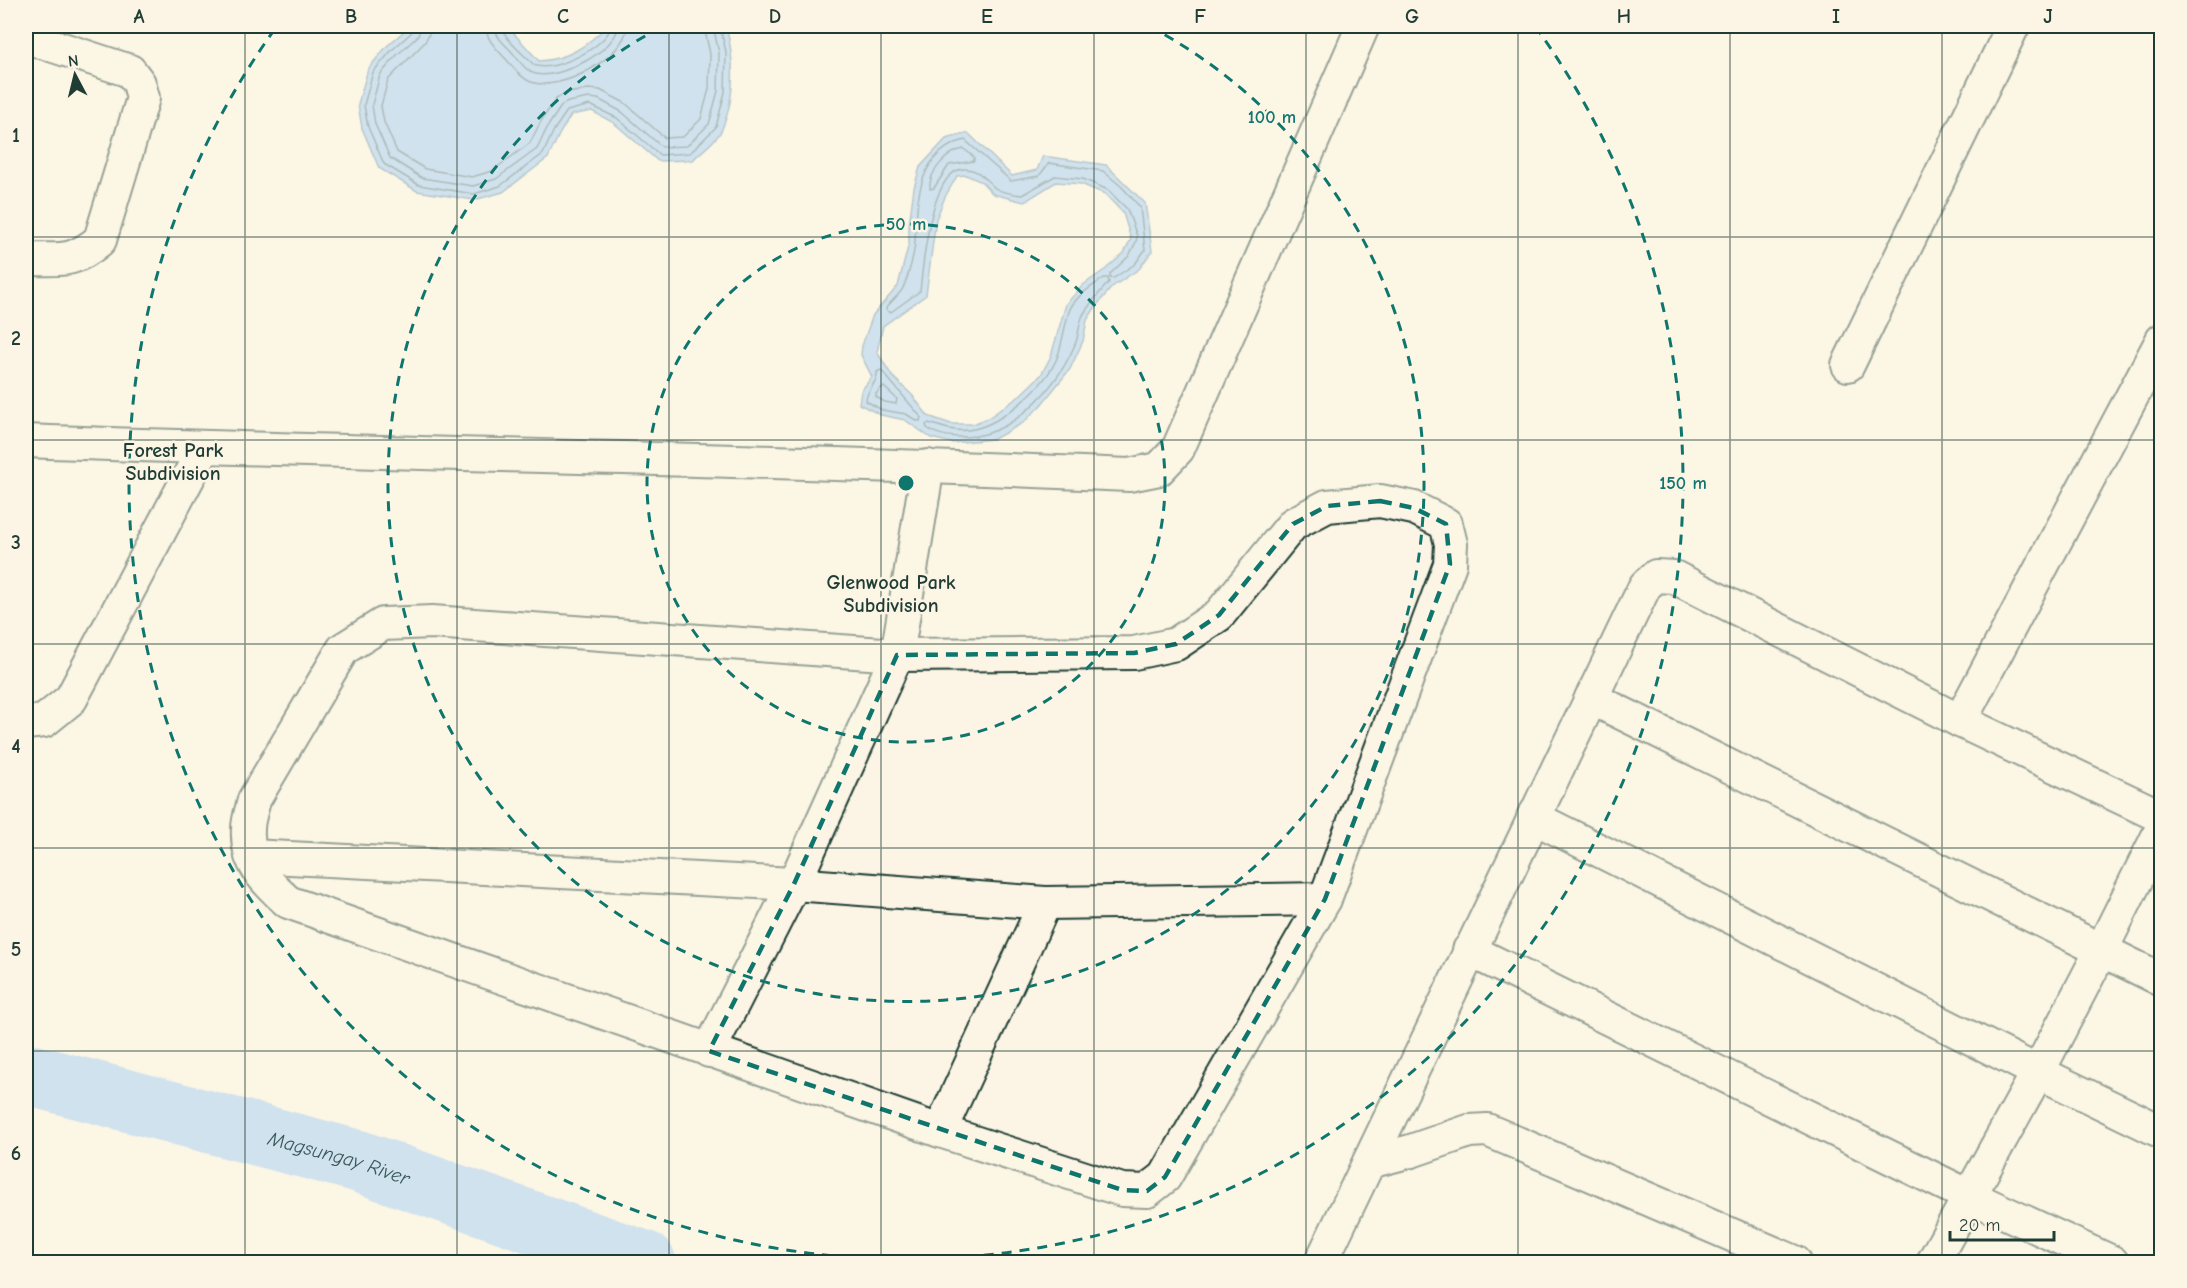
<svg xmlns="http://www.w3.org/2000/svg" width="2187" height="1288" viewBox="0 0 2187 1288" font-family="'Comic Neue',sans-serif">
<rect width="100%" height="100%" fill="#fcf5e5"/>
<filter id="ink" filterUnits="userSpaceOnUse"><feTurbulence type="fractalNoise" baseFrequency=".0167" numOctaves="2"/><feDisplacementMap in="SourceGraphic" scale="12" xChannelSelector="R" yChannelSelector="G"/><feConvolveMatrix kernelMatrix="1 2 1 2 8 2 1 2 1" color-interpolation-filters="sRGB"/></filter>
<g filter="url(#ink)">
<g fill="#9bc9f6" stroke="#6991a8" stroke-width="1.5" fill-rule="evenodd">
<path d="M410,26H507L539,61C570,59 586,46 607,26H726C734,58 736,96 722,129C718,140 701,151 693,160L658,161L614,123L592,111L571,115L560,133L548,158L503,192L474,200L417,191L379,168L362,128L358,104L368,69L387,46Z"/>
<path d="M968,133L1012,176L1037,170L1043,156L1106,165L1145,203L1152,251L1139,269L1112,287L1097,305L1087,320L1083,341L1070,369L1041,405L1023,423L994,439L952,443L931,438L905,420L881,415L859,404L861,391L872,377L861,355L862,346L873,315L898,286L909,243V225L914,188L920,167L946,139ZM966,175L982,182L993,194L1024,202L1056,182L1081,184L1105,194L1123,213L1131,239L1124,253L1106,269L1083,285L1066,304L1051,356L1041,375L1017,398L988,418L973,424H951L928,416L912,395L892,376L877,352L883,326L926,295L936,219L945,197L957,176Z"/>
</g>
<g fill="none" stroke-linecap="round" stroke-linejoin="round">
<g stroke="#517582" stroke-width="1.5">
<polyline points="413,26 412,32 392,50 373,72 364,105 368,127 384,164 419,185 474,194 500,186 543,154 554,130 567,111 590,105 617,118 660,155 690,153 716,127 725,92 726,52 720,26"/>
<polyline points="421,26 418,36 397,55 380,75 372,105 375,124 390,158 422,178 473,186 496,179 537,149 548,126 562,105 568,102 589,98 598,99 622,112 662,147 687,146 709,124 718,91 719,53 713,26"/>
<polyline points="430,26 429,34 425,42 388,80 381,106 384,122 397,152 425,169 472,177 492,171 530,143 541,121 556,99 564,94 588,89 600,90 625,103 665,138 683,137 701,119 709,89 710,54 704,26"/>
<path d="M486,26C486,39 495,47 504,57C512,65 520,78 531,82C560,93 626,57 627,26"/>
<path d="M495,26C495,37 505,44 512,52C518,59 526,72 536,74C559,80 617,50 618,26"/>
<path d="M502,26C504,40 525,55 534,65C553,74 608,46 611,26"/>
<path d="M965,140L1011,181L1039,176L1049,163L1103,171L1122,187L1140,207L1145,250L1135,264L1114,278H1110V274L1129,256L1136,242L1137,236L1127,209L1108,190L1083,179L1055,176L1022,195C1014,194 1002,193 995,188C986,180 979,169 965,169C930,167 923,267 920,291L891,312H888L886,308C891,301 901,294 904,286C909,274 914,255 915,242C917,201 917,152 965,140Z"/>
<path d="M964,149L974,157V161L949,165L934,188L930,189C928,172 948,151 964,149Z"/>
<path d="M1104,278H1108L1109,282C1100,292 1090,303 1083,315C1079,323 1079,333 1076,342C1060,382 1020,429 976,436C959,438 940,438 927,428L926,425L929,423C944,428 958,433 974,429C1003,423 1046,385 1057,358C1063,343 1064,325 1070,309C1076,296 1092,286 1104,278Z"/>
<path d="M881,370L921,417L920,421H917L906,414L882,410L866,401C866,389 878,384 877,372Z"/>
<polygon points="884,387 897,399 896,404 885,402 876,397 876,394 881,388"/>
</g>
<path stroke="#9bc9f6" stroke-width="62" id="s1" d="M26,1074L358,1161L645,1262"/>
<g stroke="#1f3d34" stroke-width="36">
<g id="street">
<path d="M26,37L130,71L139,83L143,98L100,240C72,264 60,259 26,259"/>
<polyline points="1848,365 2013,26"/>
<path d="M26,441C393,455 762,458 1129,475L1159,469L1178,449L1363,26"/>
<path d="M1380,501L1414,508L1446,524L1451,544L1450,564L1325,899L1165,1177L1147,1191L1122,1190L940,1131L288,902C265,881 246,863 248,829C248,819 252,809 254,800L343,649L383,624L432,622L897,655L1134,653L1176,644L1219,615L1293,524L1327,506Z"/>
<polyline points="1591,698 2162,980"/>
<polyline points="1960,721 2162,340"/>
<polyline points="26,723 44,721 71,699 204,448"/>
<polyline points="1533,817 2038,1072 2162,1132"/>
<polyline points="251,856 794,884 1045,903 1325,899"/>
<polyline points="1469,950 1969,1196 2112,1262"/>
<polyline points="709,1051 794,884 897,655 928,466"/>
<polyline points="940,1131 1045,903"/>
<polyline points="1369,1162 1411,1151 1469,1131 1487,1130 1795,1262"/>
<polyline points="1321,1262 1645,586 1656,576 1674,577 1960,721 2162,817"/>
<polyline points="1933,1262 2038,1072 2102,949 2162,828"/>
</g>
</g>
<use href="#street" stroke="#fcf5e5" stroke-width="32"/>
</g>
</g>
<path d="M0 0H2187V1288H0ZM1380,501L1414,508L1446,524L1450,564L1325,899L1165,1177L1147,1191L1122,1190L709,1051L794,884L897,655L1134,653L1176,644L1219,615L1293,524L1327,506Z" fill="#fcf5e5" fill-opacity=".55" fill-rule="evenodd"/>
<path fill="none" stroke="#0f766e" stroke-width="4.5" stroke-dasharray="12 8" stroke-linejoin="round" d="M1380,501L1414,508L1446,524L1450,564L1325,899L1165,1177L1147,1191L1122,1190L709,1051L794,884L897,655L1134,653L1176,644L1219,615L1293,524L1327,506Z"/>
<path fill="none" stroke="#1f3d34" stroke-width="1.5" stroke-opacity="0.55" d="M245,26V1262M457,26V1262M669,26V1262M881,26V1262M1094,26V1262M1306,26V1262M1518,26V1262M1730,26V1262M1942,26V1262M26,237H2162M26,440H2162M26,644H2162M26,848H2162M26,1051H2162"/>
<g fill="none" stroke="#0f766e" stroke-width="3" stroke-dasharray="10 8">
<circle cx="906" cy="483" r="259"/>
<path d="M1149 26A518 518 0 1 1 663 26"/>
<path d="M1535 26A777 777 0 1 1 277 26"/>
</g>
<g text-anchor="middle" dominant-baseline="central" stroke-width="5" stroke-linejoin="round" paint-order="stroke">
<g font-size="20" font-weight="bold" fill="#1f3d34" stroke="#fcf5e5">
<text x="173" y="450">Forest Park<tspan x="173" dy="23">Subdivision</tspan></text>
<text x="891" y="582">Glenwood Park<tspan x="891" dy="23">Subdivision</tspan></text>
</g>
<g font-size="20" font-style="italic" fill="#38595b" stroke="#fcf5e5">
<text stroke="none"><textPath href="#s1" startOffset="324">Magsungay River</textPath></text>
</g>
</g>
<circle cx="906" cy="483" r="9" fill="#0f766e" stroke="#fcf5e5" stroke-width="3"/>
<g font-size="18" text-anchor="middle" font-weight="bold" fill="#0f766e" stroke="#fcf5e5" stroke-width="5" stroke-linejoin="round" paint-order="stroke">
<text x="1272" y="123">100 m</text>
<text x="906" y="230">50 m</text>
<text x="1683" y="489">150 m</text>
</g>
<rect width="2187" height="1288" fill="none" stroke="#fcf5e5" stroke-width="66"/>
<g transform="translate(75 75) rotate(353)" stroke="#fcf5e5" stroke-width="4.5" paint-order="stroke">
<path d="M0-4.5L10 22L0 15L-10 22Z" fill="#1f3d34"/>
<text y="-9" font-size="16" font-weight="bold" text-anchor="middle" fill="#1f3d34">N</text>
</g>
<path d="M1950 1231v9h104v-9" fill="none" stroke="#1f3d34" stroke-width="3"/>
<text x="1959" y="1231" font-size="18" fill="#1f3d34" stroke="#fcf5e5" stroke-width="4.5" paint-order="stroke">20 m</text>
<rect x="33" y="33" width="2121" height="1222" fill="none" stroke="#1f3d34" stroke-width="2"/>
<g font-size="20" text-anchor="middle" font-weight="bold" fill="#1f3d34">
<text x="139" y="23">A</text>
<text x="351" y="23">B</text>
<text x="563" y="23">C</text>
<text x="775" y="23">D</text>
<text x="987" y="23">E</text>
<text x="1200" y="23">F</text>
<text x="1412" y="23">G</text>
<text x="1624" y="23">H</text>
<text x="1836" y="23">I</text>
<text x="2048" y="23">J</text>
<text x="16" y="142">1</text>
<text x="16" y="345">2</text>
<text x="16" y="549">3</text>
<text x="16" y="753">4</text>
<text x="16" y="956">5</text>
<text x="16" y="1160">6</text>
</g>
</svg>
